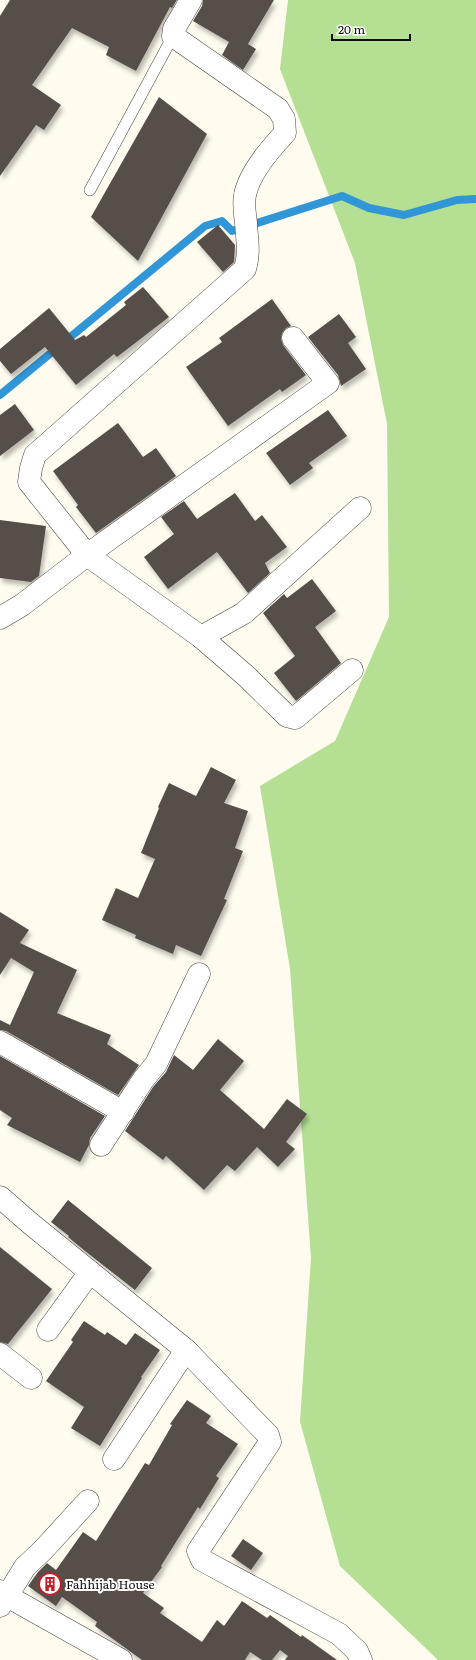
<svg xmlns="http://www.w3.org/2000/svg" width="476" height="1660" viewBox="0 0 476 1660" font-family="Literata,serif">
<defs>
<filter id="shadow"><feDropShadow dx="2.5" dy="4.5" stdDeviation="2" flood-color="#0004"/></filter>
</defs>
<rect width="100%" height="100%" fill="#fffcef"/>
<polygon fill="#b5df93" points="288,0 476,0 476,1660 438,1660 340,1566 300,1422 311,1258 290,969 260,786 335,741 389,617 387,424 355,263 280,69"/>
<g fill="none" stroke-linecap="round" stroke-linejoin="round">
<polyline stroke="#3096d7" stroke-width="8" points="0,395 205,226 222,221 232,231 342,196 369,208 404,215 457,200 476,199"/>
</g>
<g fill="#574f49" filter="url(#shadow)">
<polygon points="10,0 177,0 172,8 170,7 136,71 106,55 109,47 72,28 32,85 61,105 44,130 36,125 0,176 0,16"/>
<polygon points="203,0 274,0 248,44 256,49 243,70 222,55 229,42 193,21 202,6"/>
<polygon points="159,97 207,134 138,261 91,217"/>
<polygon points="218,225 235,245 234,262 223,272 197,242"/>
<polygon points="143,287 169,317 117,357 114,354 76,385 45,347 11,374 0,361 0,349 49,308 75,340 84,335 86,337 126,305 124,302"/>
<polygon points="272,299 291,326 286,328 282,333 281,339 283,345 306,375 282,392 280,389 228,426 186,367 222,342 219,338"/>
<polygon points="339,314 356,337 348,343 366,369 341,386 338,375 308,337"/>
<polygon points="15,404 34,430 0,456 0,415"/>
<polygon points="328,410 347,436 309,463 313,468 290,485 266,453"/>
<polygon points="118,423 143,457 156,448 176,476 96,533 76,507 78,505 53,471"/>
<polygon points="235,493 255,521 262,515 287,547 265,563 270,573 248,593 217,552 168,589 144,557 174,534 161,517 184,501 197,519"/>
<polygon points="0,520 46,526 39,576 31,582 0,578"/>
<polygon points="312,579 336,611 315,627 341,663 296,701 274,673 295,656 263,613 284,594 287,598"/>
<polygon points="211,767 236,780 224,803 248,811 235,848 243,851 224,899 227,900 201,956 176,945 173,954 135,938 136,935 102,920 116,888 138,898 155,859 141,853 159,808 158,807 169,783 196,796"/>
<polygon points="0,912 29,930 20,943 77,970 57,1013 111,1035 107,1044 139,1065 118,1095 6,1031 0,1030 0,1020 10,1025 34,972 11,958 0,975"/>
<polygon points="218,1039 244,1061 220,1090 264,1129 287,1099 307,1114 286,1142 295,1149 278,1167 257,1147 235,1171 227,1165 204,1190 166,1156 163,1160 125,1131 153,1087 166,1072 174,1055 193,1070"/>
<polygon points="0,1056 105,1116 90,1138 89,1145 80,1162 7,1125 12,1118 0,1110"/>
<polygon points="68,1200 152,1268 135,1290 85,1251 68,1237 69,1236 51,1222"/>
<polygon points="0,1247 52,1289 8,1344 0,1342"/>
<polygon points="84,1321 105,1335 107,1332 126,1345 135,1333 160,1350 141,1377 142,1378 100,1446 71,1428 84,1407 46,1381 73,1342 71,1340"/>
<polygon points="187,1400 211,1416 206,1423 238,1444 216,1476 219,1478 200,1509 198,1507 161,1566 162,1567 143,1593 164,1608 160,1613 202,1642 217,1620 224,1626 242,1601 267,1618 270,1615 301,1637 302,1635 337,1660 285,1660 288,1656 280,1650 272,1660 262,1660 250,1652 245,1660 142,1660 95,1626 97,1622 62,1597 56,1606 28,1586 38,1572 47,1563 56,1570 83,1532 96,1541 145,1463 149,1465 172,1425 170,1424"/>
<polygon points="243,1539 263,1553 251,1570 231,1556"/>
</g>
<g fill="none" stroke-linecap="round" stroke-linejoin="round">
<g stroke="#414141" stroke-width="12">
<polyline id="service" points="90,190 173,36"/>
</g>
<g stroke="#414141" stroke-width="23">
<g id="minor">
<path d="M191,0L174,29L173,36L278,109L284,119L285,133C270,149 249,174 245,195C243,204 245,214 246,223C247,240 250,253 245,269L35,455L31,468L29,482L87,555L328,383L293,338"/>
<polyline points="0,618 22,605 87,555 201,637 245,675 287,716 295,718 352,670"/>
<polyline points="201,637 244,613 360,508"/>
<polyline points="0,1042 123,1112"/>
<polyline points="101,1145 143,1080 156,1064 199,974"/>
<polyline points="0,1197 31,1224 186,1350 268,1435 270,1442 198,1551 202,1560 339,1634 357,1651 361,1660"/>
<polyline points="48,1330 90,1272"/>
<polyline points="0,1354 31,1378"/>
<polyline points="114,1459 186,1350"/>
<polyline points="0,1591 7,1596 25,1567 43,1550 88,1501"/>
<polyline points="0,1606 7,1596 121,1660"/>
</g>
</g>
<use href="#service" stroke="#fff" stroke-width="11"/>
<use href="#minor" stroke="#fff" stroke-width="22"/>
</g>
<defs>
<g id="building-ring" transform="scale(1.15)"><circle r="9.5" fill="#fff" stroke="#c81b25" stroke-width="1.5"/><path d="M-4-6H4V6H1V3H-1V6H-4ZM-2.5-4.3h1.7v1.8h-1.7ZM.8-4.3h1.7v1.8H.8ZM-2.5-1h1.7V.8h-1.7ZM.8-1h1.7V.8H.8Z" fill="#c81b25"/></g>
</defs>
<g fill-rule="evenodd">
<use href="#building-ring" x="50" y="1584"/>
</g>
<g text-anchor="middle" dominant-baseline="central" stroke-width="4" stroke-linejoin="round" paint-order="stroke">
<g font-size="12" fill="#0e0e0e" stroke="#fff" text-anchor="start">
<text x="66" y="1584">Fahhijab House</text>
</g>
</g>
<path d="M332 34v6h78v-6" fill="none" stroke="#0e0e0e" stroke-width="2"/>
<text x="338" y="34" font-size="12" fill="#0e0e0e" stroke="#ffffff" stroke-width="3" paint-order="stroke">20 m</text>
</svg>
